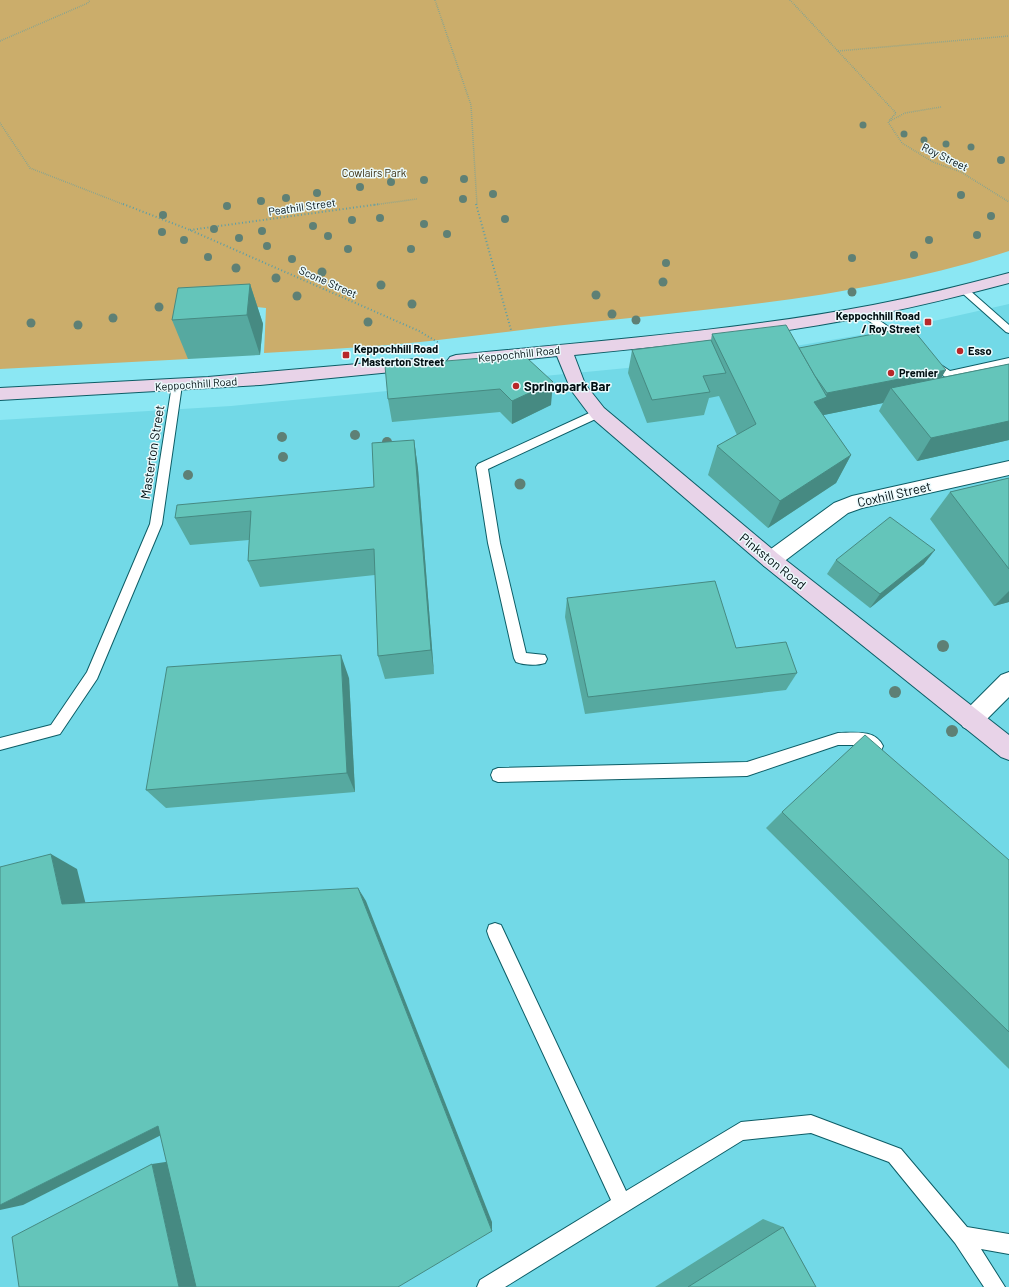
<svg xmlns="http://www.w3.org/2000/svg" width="1009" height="1287" font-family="Barlow,sans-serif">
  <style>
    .built { fill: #72d9e7 }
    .green { fill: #cbad6b }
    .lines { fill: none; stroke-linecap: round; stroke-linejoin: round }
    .lane-casing { stroke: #0c5d66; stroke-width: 2 }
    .street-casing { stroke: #0c5d66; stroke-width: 2 }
    .secondary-casing { stroke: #0c5d66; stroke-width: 2 }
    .path-far1 { stroke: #5c9ea7; stroke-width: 1.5; stroke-dasharray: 0.5 1.5; stroke-linecap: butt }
    .path { stroke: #5c9ea7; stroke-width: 2; stroke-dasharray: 1 2.5; stroke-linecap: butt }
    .lane { fill: #fff; fill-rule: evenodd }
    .street { fill: #fff; fill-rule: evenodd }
    .secondary { fill: #e8d3e8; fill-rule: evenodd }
    .tree { fill: #5e8075 }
    .wall { fill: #56a9a0 }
    .shaded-wall { fill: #468a82 }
    .building { fill: #64c5ba; stroke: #468a82 }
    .poi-dot { fill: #b82829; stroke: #eafafc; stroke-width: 1.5 }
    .labels { text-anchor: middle; stroke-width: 3; stroke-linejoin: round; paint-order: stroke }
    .far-street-label { font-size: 11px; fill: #000e11; stroke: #eafafc }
    .far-park-label { font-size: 11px; fill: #392c0e; stroke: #eafafc }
    .far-poi-label { font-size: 11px; font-weight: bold; fill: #000e11; stroke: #eafafc; text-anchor: start }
    .poi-label { font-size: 13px; font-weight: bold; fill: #000e11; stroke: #eafafc; text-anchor: start }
    .street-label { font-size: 13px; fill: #000e11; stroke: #eafafc }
  </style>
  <rect width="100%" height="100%" fill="#8be7f3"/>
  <path class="built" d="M1009 304V1287H0V420L231 406 627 368 778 349 907 327Z"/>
  <path class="green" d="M0 0H1009V251C880 293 745 306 611 320 540 327 470 337 400 344 355 348 309 350 264 353L266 308 198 301 188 359 0 369Z"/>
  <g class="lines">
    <g class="lane-casing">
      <g id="lane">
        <path d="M964 287 967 288 1009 325V333L1006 332 961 292V288Z"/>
        <path d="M863 309 906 339 907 341 906 343H898L860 314 858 312Z"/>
        <path d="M1009 358V364L948 379 926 363 927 361H935L950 371Z"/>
        <path d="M177 381 182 385 162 524 97 679 60 734 0 750V738L51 725 87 672 150 524 172 385Z"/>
        <path d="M598 409 602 410 603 413 602 416 488 469 500 543 526 653 545 655 547 659 545 663C536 666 524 665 516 662L514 658 488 543 476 467 478 464Z"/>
        <path d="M838 733C854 733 875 729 883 746L881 751 876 752 864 745H838L747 776 498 782 493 780 491 775 493 770 498 768 747 762Z"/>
        <path d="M495 923 501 925 626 1191 741 1122 811 1115 901 1149 967 1227 1009 1234V1254L981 1249 1005 1287H984L955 1243 889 1162 811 1133 743 1140 505 1287H477L480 1280 611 1200 489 937 487 931 489 925Z"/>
      </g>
    </g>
    <g class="street-casing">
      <g id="street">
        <path d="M1009 461V475L862 508 848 513 778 566 771 568 764 566 761 560 764 554 834 503 852 496Z"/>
        <path d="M1009 672V697L979 727 971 731 963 727 959 720 963 713 1001 675Z"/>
      </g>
    </g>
    <g class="secondary-casing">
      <g id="secondary">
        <path d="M1009 273V283C964 295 919 306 874 315 775 335 674 345 574 355L585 384 604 408 778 554 1009 735V760L1001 757 764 566 592 418 571 390 557 356 456 367 450 365 447 361 450 357 456 355C595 341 736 331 873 305 919 296 964 285 1009 273Z"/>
        <path d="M416 359 422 361 425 365 422 369 260 385 0 400V388L208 377Z"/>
      </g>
    </g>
    <g class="path-far1">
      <path d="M435 0 471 105 477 205"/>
      <path d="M790 0 896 113 889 121"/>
      <path d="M0 41 88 3 90 0"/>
      <path d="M838 51 1009 36"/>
      <path d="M941 107 905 113 888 122 902 143 933 162 961 172 1009 202"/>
      <path d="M0 123 30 168 125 205"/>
      <path d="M373 205 417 199"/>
    </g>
    <g class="path">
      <path d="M123 204 190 230 419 331 439 343"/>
      <path d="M476 204 511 330"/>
      <path d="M190 230 380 204"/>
    </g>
    <use href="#lane" class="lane"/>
    <use href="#street" class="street"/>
    <use href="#secondary" class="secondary"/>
  </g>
  <g class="tree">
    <circle cx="863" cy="125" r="3.5"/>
    <circle cx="904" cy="134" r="3.5"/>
    <circle cx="924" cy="140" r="3.5"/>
    <circle cx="946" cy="144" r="3.5"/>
    <circle cx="971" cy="147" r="3.5"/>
    <circle cx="1001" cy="160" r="4"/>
    <circle cx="464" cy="179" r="4"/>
    <circle cx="424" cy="180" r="4"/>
    <circle cx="391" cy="182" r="4"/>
    <circle cx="360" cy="187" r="4"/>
    <circle cx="317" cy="193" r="4"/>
    <circle cx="493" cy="194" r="4"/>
    <circle cx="961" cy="195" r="4"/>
    <circle cx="286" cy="198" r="4"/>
    <circle cx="463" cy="199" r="4"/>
    <circle cx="261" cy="201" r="4"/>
    <circle cx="227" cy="206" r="4"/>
    <circle cx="163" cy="215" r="4"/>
    <circle cx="991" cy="216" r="4"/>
    <circle cx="380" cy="218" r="4"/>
    <circle cx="505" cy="219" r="4"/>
    <circle cx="352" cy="220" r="4"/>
    <circle cx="424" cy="224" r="4"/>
    <circle cx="313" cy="226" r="4"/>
    <circle cx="214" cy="229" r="4"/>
    <circle cx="262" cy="231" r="4"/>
    <circle cx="162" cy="232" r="4"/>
    <circle cx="447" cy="234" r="4"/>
    <circle cx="977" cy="235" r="4"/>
    <circle cx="328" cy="236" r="4"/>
    <circle cx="239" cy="238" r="4"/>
    <circle cx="184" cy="240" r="4"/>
    <circle cx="929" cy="240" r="4"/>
    <circle cx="267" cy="246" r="4"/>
    <circle cx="348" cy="249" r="4"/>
    <circle cx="411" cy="249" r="4"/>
    <circle cx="914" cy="255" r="4"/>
    <circle cx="208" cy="257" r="4"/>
    <circle cx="852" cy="258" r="4"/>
    <circle cx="292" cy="259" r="4"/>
    <circle cx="666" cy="263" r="4"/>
    <circle cx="236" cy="268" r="4.5"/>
    <circle cx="322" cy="272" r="4.5"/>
    <circle cx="276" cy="278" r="4.5"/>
    <circle cx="663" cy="282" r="4.5"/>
    <circle cx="381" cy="285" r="4.5"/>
    <circle cx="852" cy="292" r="4.5"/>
    <circle cx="596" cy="295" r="4.5"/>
    <circle cx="297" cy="296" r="4.5"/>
    <circle cx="412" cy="304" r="4.5"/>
    <circle cx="159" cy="307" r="4.5"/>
    <circle cx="612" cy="314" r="4.5"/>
    <circle cx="113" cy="318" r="4.5"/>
    <circle cx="636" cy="320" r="4.5"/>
    <circle cx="368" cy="322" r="4.5"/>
    <circle cx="31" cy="323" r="4.5"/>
    <circle cx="78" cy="325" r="4.5"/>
    <circle cx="355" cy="435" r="5"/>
    <circle cx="282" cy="437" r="5"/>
    <circle cx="387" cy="442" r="5"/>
    <circle cx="283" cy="457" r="5"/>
    <circle cx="188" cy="475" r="5"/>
    <circle cx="520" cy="484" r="5.5"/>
    <circle cx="943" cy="646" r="6"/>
    <circle cx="895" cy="692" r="6"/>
    <circle cx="952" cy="731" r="6"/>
  </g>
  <g class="wall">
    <path d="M250 284 263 324 260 355 188 359 172 320Z"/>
    <path d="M712 334 799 348 942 377 1009 364V440L917 461 879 411 883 403 823 415 851 455 836 483 768 528 708 475 717 446 737 435 719 396 709 398 704 415 647 423 628 373 632 350 711 340Z"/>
    <path d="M519 355 551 405 512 424 500 412 392 422 388 399Z"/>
    <path d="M414 440 418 469 434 674 385 679 378 656 375 575 260 587 248 561 249 540 190 545 175 518 374 487Z"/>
    <path d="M1009 478V602L994 606 930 519 950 492Z"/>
    <path d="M836 560 924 564 870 608 827 574Z"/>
    <path d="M567 598 736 648 797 673 786 690 585 714 565 617Z"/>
    <path d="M349 678 355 792 166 808 146 790Z"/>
    <path d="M782 812 1009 860V1069L766 828Z"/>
    <path d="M763 1219 783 1227 816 1287H655Z"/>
  </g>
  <g class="shaded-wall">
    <path d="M250 284 263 324 260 355 247 315Z"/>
    <path d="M946 370 932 393 891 388 883 403 819 416 814 402 825 398 827 393Z"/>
    <path d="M553 382 551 405 512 424V401Z"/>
    <path d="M1009 421V440L917 461 931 438Z"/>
    <path d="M414 440 418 469 434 674 431 650Z"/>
    <path d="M851 455 836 483 768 528 780 501Z"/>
    <path d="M935 550 924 564 870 608 880 594Z"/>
    <path d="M1009 591V602L994 606Z"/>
    <path d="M341 655 349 678 355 792 347 773Z"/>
    <path d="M51 854 77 869 89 917 62 904Z"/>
    <path d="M358 888 366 901 492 1222V1231Z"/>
    <path d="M181 1125 23 1205 0 1210V1205L158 1126Z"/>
    <path d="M172 1161 200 1287H179L152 1164Z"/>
  </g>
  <g class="building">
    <path d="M250 284 247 315 172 320 178 288Z"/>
    <path d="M786 325 827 397 814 402 851 455 780 501 717 446 756 424 712 334Z"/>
    <path d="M911 327 946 370 827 393 815 376 799 348Z"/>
    <path d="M711 340 726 373 703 376 710 392 652 400 632 350Z"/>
    <path d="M519 355 527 358 553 382 512 401 500 389 388 399 385 366Z"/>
    <path d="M1009 364V421L931 438 891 388Z"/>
    <path d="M414 440 431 650 378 656 374 549 248 561 251 511 175 518 177 505 374 487 372 443Z"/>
    <path d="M1009 478V569L950 492Z"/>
    <path d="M890 517 935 550 880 594 836 560Z"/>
    <path d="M715 581 736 648 786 642 797 673 588 697 567 598Z"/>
    <path d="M341 655 347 773 146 790 167 667Z"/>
    <path d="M865 735 1009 860V1032L782 812Z"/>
    <path d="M51 854 62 904 358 888 492 1231 398 1287H196L158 1126 0 1205V867Z"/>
    <path d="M152 1164 179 1287H19L12 1237Z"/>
    <path d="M783 1227 816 1287H688Z"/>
  </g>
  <g class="poi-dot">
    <rect x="924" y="318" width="8" height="8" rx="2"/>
    <circle cx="960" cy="351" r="4"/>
    <rect x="342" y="351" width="8" height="8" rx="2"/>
    <circle cx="891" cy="373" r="4"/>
    <circle cx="516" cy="386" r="4"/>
  </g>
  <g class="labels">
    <g class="far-street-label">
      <text transform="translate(945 157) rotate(26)" y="4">Roy Street</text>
      <text transform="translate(302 207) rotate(-8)" y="4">Peathill Street</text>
      <text transform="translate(328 282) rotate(24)" y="4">Scone Street</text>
      <text transform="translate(519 354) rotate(-6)" y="4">Keppochhill Road</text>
      <text transform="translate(196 384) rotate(-4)" y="4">Keppochhill Road</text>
    </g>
    <g class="far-park-label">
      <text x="374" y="177">Cowlairs Park</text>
    </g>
    <g class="far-poi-label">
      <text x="920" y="320" text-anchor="end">Keppochhill Road<tspan x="920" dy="13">/ Roy Street</tspan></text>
      <text x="354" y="353">Keppochhill Road<tspan x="354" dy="13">/ Masterton Street</tspan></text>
      <text x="968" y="355">Esso</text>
      <text x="899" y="377">Premier</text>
    </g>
    <g class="poi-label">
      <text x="524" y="391">Springpark Bar</text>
    </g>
    <g class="street-label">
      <text transform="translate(152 452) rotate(-81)" y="5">Masterton Street</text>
      <text transform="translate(894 494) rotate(-13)" y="5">Coxhill Street</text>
      <text transform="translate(773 561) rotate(39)" y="5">Pinkston Road</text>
    </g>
  </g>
</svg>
